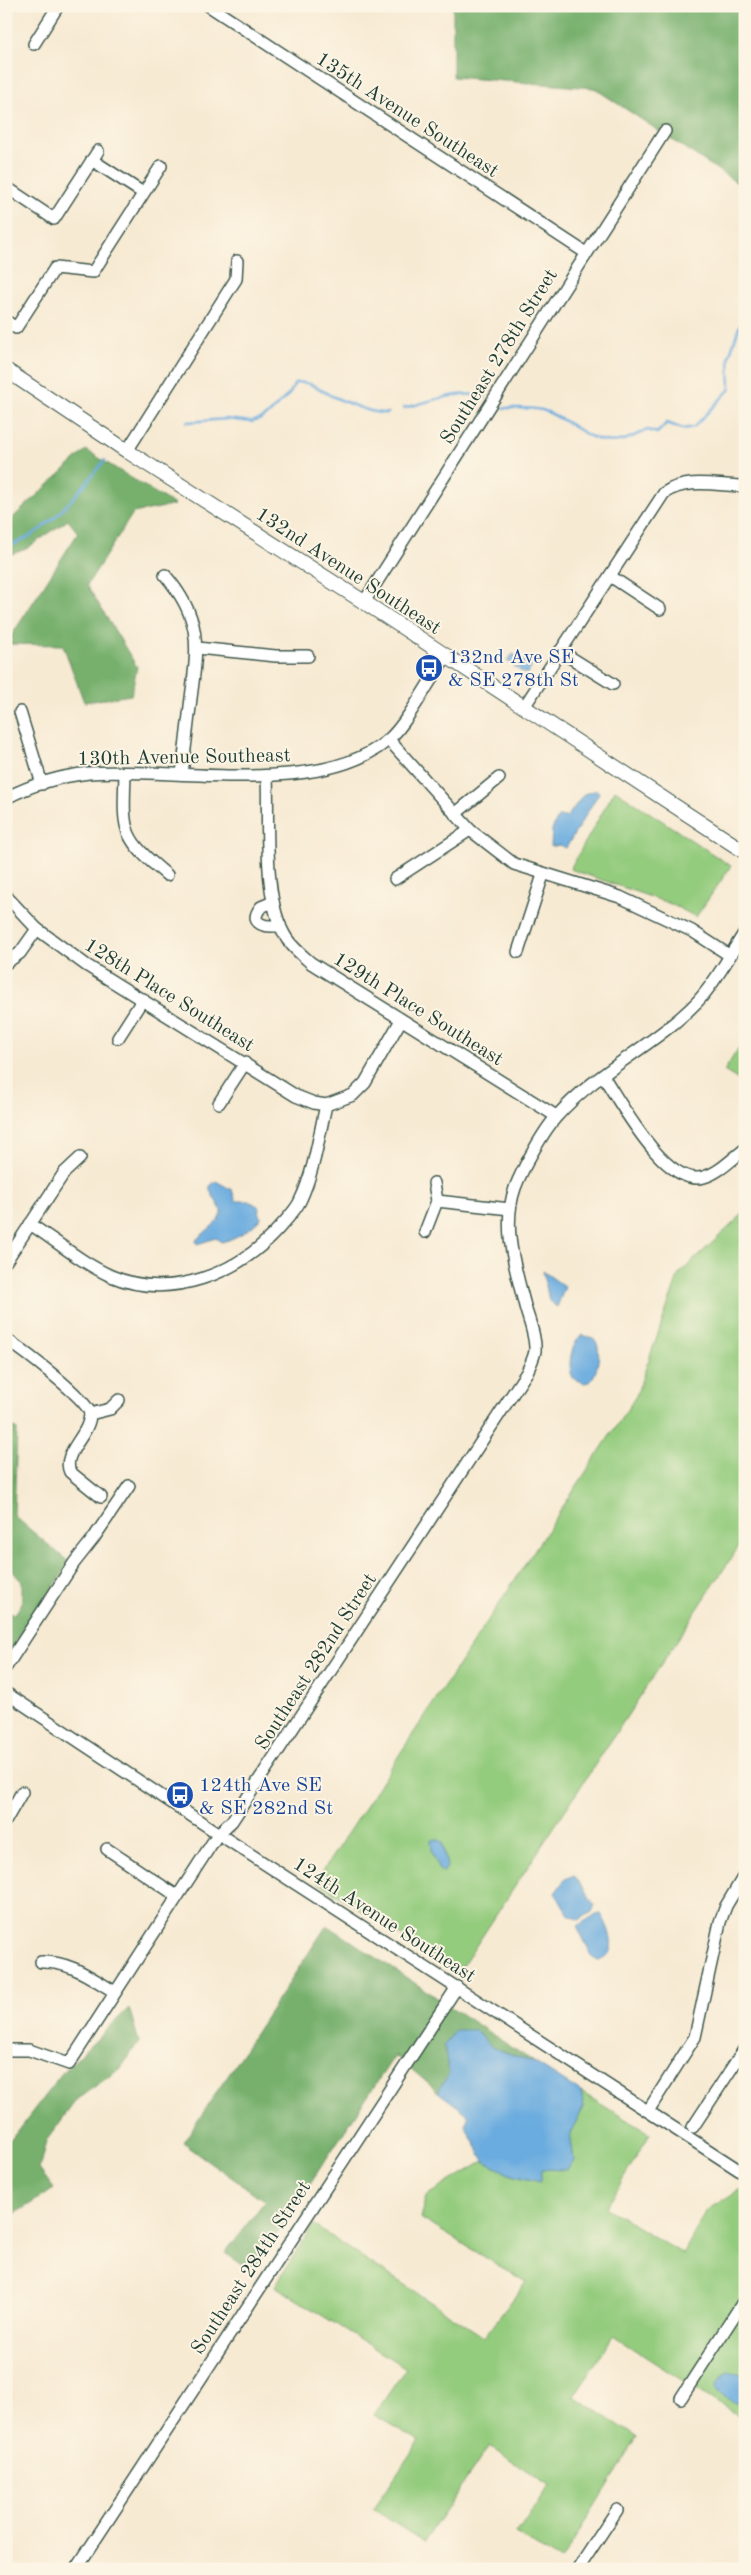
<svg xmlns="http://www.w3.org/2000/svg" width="751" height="2575" font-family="'Old Standard TT',serif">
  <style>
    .green { fill: #94cc7e; stroke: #5a8459 }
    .forest { fill: #77b06d; stroke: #4b7650 }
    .water { fill: #6bacdf; stroke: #45748a }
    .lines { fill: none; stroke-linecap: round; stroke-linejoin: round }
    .stream { stroke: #6bacdf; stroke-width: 2.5 }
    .minor-casing { stroke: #3f574c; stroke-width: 14 }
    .major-casing { stroke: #3f574c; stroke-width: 16 }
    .minor { stroke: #fff; stroke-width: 11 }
    .major { stroke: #fff; stroke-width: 14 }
    .labels { text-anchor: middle; stroke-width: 4; stroke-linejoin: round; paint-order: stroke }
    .street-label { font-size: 20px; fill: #1f3d34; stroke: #fcf5e5 }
    .transit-label { font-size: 20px; fill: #164399; stroke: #fcf5e5; text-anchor: start }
  </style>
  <rect width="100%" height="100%" fill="#fcf5e5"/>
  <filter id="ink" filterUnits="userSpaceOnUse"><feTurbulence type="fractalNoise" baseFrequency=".02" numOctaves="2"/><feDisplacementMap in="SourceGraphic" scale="10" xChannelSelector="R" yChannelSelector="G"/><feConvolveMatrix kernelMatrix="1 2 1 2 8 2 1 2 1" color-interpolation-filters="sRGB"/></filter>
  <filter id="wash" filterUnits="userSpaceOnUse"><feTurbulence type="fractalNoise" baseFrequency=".0096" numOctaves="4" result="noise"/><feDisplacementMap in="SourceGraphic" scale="20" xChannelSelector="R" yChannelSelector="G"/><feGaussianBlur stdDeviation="1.12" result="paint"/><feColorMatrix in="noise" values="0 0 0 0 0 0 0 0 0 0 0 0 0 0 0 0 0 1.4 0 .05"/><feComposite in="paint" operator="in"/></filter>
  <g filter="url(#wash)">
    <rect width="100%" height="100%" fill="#f7ead3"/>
    <g class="green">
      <path d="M615 790 731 866 696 917 671 904 570 869Z"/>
      <path d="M745 1038V1084L724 1071Z"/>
      <path d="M745 1212V1537L458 1973 316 1881 636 1396 679 1274Z"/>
      <path d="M581 2092 650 2134 606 2208 683 2254 707 2210 742 2188 745 2190V2412L738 2416 613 2336 574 2396 637 2437 561 2561 516 2534 549 2485 489 2446 424 2542 373 2509 419 2441 374 2415 406 2368 275 2286 313 2225 484 2337 526 2282 420 2218 426 2196 484 2161 511 2175 540 2182V2169L574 2160 570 2133 584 2107Z"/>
    </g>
    <g class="forest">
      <path d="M453 6H734L745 12V188L594 88 453 77Z"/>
      <path d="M86 450 175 505 133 513 87 585 137 667 131 695 84 702 63 645 6 644 78 533 68 520 26 549 6 556V524Z"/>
      <path d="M6 1422 17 1430 14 1516 70 1563 6 1656V1612L15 1614 22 1603V1582L6 1564Z"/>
      <path d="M327 1925 537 2064 492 2047 474 2030 444 2046 449 2073 438 2092 395 2055 252 2271 225 2253 265 2201 183 2143Z"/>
      <path d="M129 2008 139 2042 120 2069 77 2099 46 2141 39 2169 54 2189 6 2219V2146L62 2073Z"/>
    </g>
    <g class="water">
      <path d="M513 654 532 666 528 673H523L507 661Z"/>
      <path d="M597 790 599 793 566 848 559 845 551 847 552 830 558 817H567L584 794Z"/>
      <path d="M216 1181 232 1190 236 1201H249L258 1206 261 1218C253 1228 234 1240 221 1242L216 1238 197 1244 196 1240 218 1221 222 1211 210 1191V1186Z"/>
      <path d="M543 1271 565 1287 557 1307 549 1301Z"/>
      <path d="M582 1335 593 1338C603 1345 598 1374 590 1382L584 1383 574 1379C566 1369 571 1343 582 1335Z"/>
      <path d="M436 1839 442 1842 447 1866 444 1872 439 1870 432 1851 431 1840Z"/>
      <path d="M574 1875 595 1905 592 1912 579 1920 570 1916 555 1893 565 1879Z"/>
      <path d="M601 1914C610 1929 620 1955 598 1961L593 1958 577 1926 595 1915Z"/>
      <path d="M455 2030H474L492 2047 537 2064 581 2092 584 2107 570 2133 574 2160 567 2170 541 2169V2182L511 2175 484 2161 465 2125 469 2115 438 2092 449 2073 444 2046Z"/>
      <path d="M727 2372 745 2375V2404C736 2405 726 2397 717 2393L715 2387Z"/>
    </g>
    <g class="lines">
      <g class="stream">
        <path d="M404 408C428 402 460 389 485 397"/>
        <path d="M504 408C517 408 529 407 542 410 569 418 589 446 619 441 629 440 638 433 648 430L657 433 667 423 683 429 694 427 730 389 729 357 739 327 745 316"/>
        <path d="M187 422 227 419 251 422 261 419 270 413 290 393 295 383C311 380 319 390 332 396 345 402 374 415 388 413"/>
        <path d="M6 547C49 534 77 493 105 460"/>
      </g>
    </g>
  </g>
  <g filter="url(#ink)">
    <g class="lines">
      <g class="minor-casing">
        <g id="minor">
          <path d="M209 6 586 253"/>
          <path d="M34 44 58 6"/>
          <path d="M92 160 143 193"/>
          <path d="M6 187 54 219 98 151"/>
          <path d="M6 321 16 328 55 268 93 272 161 166"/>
          <path d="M127 451 236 279 237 261"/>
          <path d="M165 575C202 618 198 645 191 698 188 723 185 749 182 774"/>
          <path d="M610 576 660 609"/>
          <path d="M364 602 665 131"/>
          <path d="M197 648 276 656H308"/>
          <path d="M560 651 613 684"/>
          <path d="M524 707 664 493C688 477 718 486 745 486"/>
          <path d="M20 712 42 784"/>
          <path d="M389 740 470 830 514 864 620 897 692 931 729 955"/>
          <path d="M125 774C123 832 121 837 167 875"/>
          <path d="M267 776C269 821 262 902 287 939 293 948 303 956 311 963L556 1116"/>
          <path d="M6 798C31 785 62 776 89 773 173 767 321 798 388 740 406 725 431 678 446 656"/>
          <path d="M455 814 499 778"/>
          <path d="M395 879 470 830"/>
          <path d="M6 896 37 929 86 965 296 1096 314 1103 326 1105"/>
          <path d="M273 902 261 907C247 924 266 928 280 925"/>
          <path d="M518 952 543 875"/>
          <path d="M6 963 20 953 37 929"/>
          <path d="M118 1038 143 999"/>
          <path d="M603 1076C621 1103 666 1188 704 1177 719 1173 732 1159 745 1149"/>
          <path d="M219 1103 245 1063"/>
          <path d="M437 1201 510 1209"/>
          <path d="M30 1224C56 1241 82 1263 111 1276 170 1301 238 1274 279 1228 286 1220 296 1210 300 1201 314 1172 319 1136 326 1105L353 1095 365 1083 401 1020"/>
          <path d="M425 1232 437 1201 434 1183"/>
          <path d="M6 1261 64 1173 80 1158"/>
          <path d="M6 1339C22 1350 88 1399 90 1414"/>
          <path d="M101 1497 70 1472C61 1453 90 1435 90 1414L110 1409 119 1400"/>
          <path d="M6 1667 74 1563 93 1539 129 1486"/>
          <path d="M6 1693 225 1838 745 2174"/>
          <path d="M6 1820 22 1792"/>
          <path d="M107 1849 177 1896"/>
          <path d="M41 1962C70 1961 91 1978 115 1992"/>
          <path d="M6 2050H29L69 2064 218 1834 232 1821 527 1372C530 1365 534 1358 535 1351 536 1338 530 1323 526 1310 516 1270 501 1228 515 1188 522 1169 544 1130 557 1116 598 1070 656 1045 698 1001 717 981 730 954 745 932"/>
          <path d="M648 2111 695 2037 720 1922 726 1906 745 1874"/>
          <path d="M693 2127 745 2048"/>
          <path d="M681 2398 745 2299"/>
          <path d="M76 2569 457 1987"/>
          <path d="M578 2569 617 2510"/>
        </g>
      </g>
      <g class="major-casing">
        <path id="major" d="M6 370 127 451 364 602 745 852"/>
      </g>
      <use href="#minor" class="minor"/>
      <use href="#major" class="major"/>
    </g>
  </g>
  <defs>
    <g id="bus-disc" transform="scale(1.4375)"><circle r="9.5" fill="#1a4fb4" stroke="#fcf5e5"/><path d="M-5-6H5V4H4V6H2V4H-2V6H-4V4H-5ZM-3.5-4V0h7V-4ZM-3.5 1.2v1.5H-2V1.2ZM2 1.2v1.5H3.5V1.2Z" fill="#fff"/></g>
  </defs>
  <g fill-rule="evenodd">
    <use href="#bus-disc" x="429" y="668"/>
    <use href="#bus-disc" x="180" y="1795"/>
  </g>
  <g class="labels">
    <g class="street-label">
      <text transform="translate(408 114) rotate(33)" y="7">135th Avenue Southeast</text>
      <text transform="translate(498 356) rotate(-58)" y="7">Southeast 278th Street</text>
      <text transform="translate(349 570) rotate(33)" y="7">132nd Avenue Southeast</text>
      <text transform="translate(184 756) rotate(-1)" y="7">130th Avenue Southeast</text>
      <text transform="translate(170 994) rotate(32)" y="7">128th Place Southeast</text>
      <text transform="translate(419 1008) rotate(32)" y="7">129th Place Southeast</text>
      <text transform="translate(315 1661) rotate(-57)" y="7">Southeast 282nd Street</text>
      <text transform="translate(385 1919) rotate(33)" y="7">124th Avenue Southeast</text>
      <text transform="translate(250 2267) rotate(-57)" y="7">Southeast 284th Street</text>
    </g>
    <g class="transit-label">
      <text x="448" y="663">132nd Ave SE<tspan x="448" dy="23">&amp; SE 278th St</tspan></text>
      <text x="199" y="1791">124th Ave SE<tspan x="199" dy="23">&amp; SE 282nd St</tspan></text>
    </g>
  </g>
  <rect width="751" height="2575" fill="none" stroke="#fcf5e5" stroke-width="25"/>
</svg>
